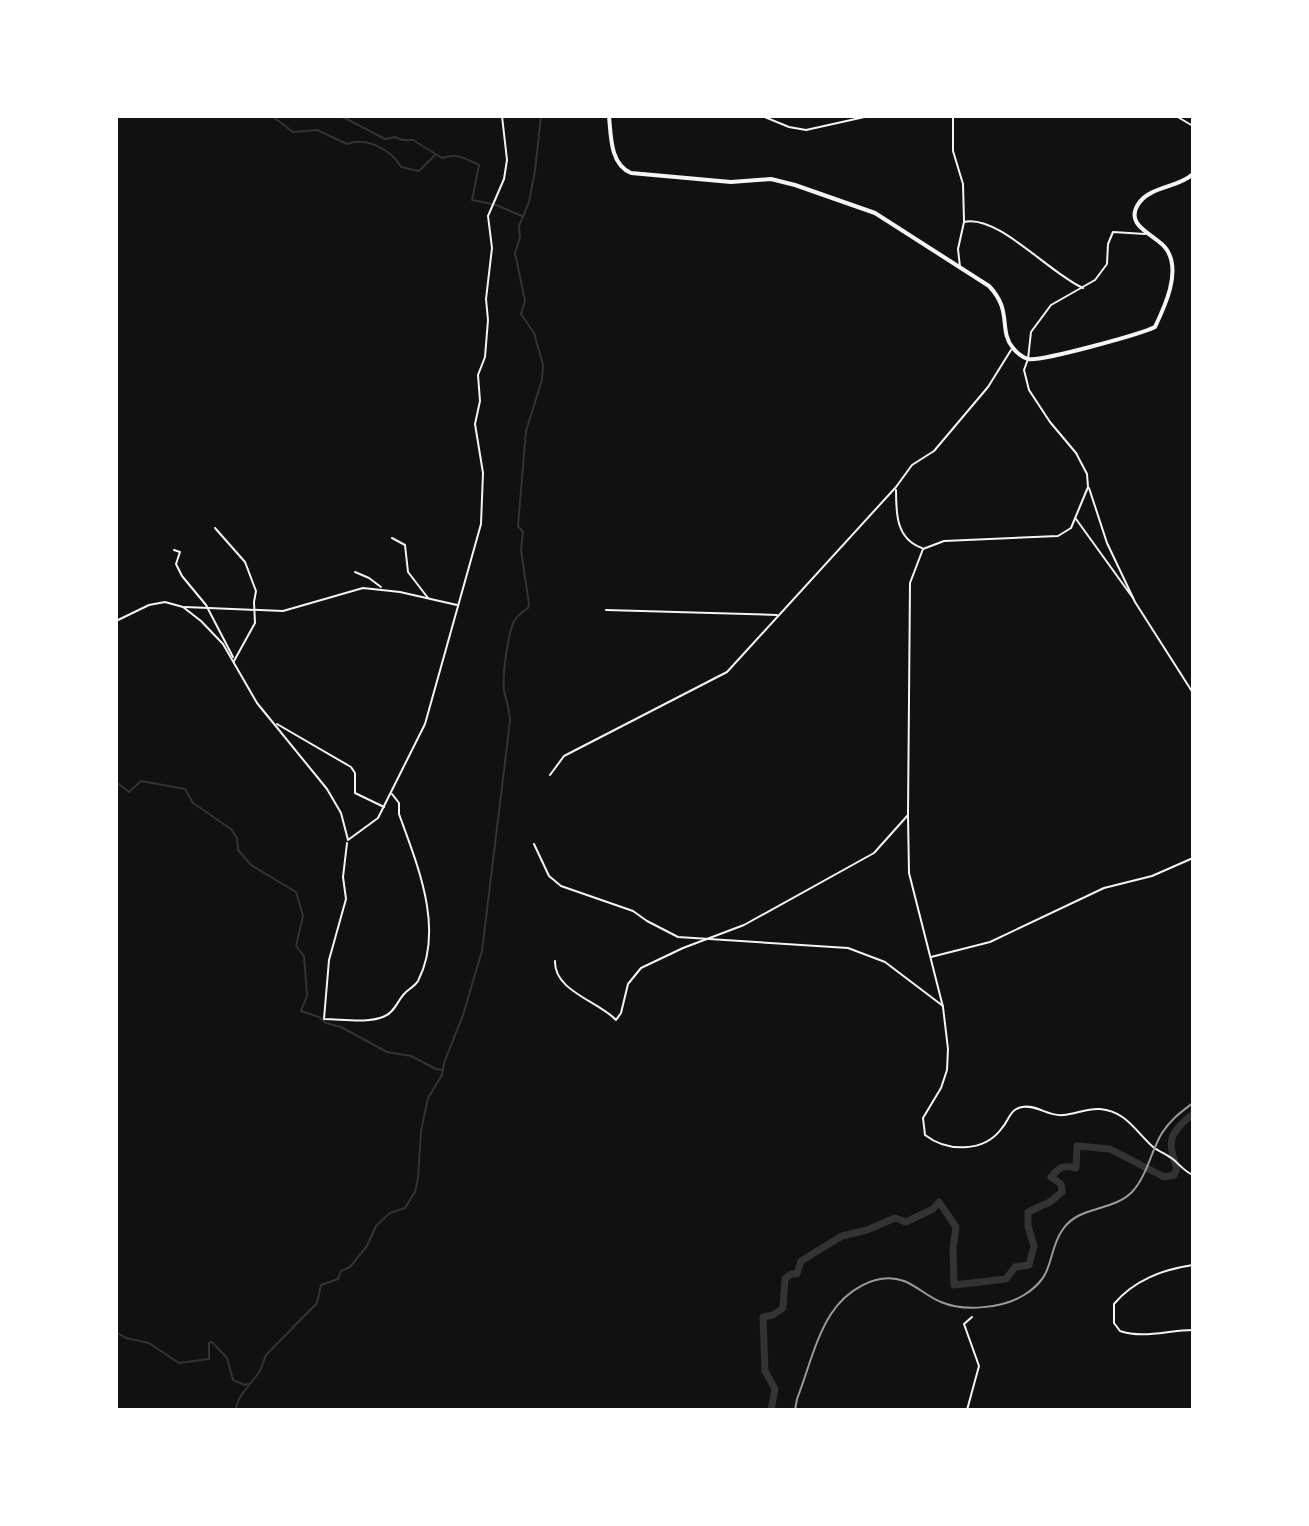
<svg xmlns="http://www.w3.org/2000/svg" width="1309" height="1526" font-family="Mulish,sans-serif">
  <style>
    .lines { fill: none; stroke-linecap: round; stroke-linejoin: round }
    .stream { stroke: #333; stroke-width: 2 }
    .river { stroke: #333; stroke-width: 7 }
    .minor { stroke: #f5f5f5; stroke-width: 2 }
    .primary { stroke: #f5f5f5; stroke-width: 4 }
    .rail { stroke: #9a9a9a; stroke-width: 2 }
  </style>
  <rect width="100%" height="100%" fill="#111"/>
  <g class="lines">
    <g class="stream">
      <path d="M272 116 293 132 317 130 347 144C366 137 391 149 401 167L419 171 435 155"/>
      <path d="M341 116 385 139 395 137 402 140H413L442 158C458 153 464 158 479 165L472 200 496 205 522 216"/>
      <path d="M116 782 129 792 141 781 185 789 193 803 231 829 237 838 238 850 251 865 296 892 303 916 296 946 304 956 307 996 301 1011 319 1017 326 1023 341 1027 387 1052 411 1056 436 1069 443 1070"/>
      <path d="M116 1332 126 1338 149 1343 179 1363 209 1359V1343L212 1342 227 1358 233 1380 245 1385 248 1384"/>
      <path d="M235 1410 240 1397 260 1371 266 1355 317 1303 321 1285 338 1279 341 1271 350 1267 367 1246 376 1226 390 1213 405 1208 415 1192 418 1178 421 1131 428 1098 442 1075 444 1063 463 1015 482 951 510 721C510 709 506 702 504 690 502 676 508 634 514 621 518 615 522 612 528 608L529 604 521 550 523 532 518 526 519 514 526 431 542 380 543 365 534 333 521 314 525 301 515 253 520 237 519 226 529 202 535 171 541 116"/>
    </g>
    <path class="river" d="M771 1410 775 1389 765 1371 763 1317 773 1315 783 1308 785 1279 791 1274H797L801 1261 842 1236 867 1230 895 1218 906 1222 933 1209 939 1202 956 1227 953 1248 954 1285 1006 1279 1015 1267 1029 1265 1034 1246 1028 1226V1212L1050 1202 1062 1192 1061 1184 1051 1177C1059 1167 1064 1165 1076 1168L1077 1146 1110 1149 1164 1177 1174 1175 1177 1168C1166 1141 1170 1132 1193 1114"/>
    <g class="minor">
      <path d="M762 116 789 127 806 130 869 116"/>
      <path d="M953 116V151L963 184 964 221"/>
      <path d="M1176 116 1193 126"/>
      <path d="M960 267 958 249 964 222C998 214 1050 274 1083 288"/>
      <path d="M1089 488 1107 543 1135 602 1193 693"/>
      <path d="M896 490C896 513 896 539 922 548"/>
      <path d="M1076 519 1133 598"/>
      <path d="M215 528 245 562 256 591 254 602 255 623 234 661"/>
      <path d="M392 538 405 545 408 572 428 598"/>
      <path d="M174 550 180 552 176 564 182 576 206 605 233 657"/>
      <path d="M355 572 369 578 381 587"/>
      <path d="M185 607 283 611 363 588 400 592 457 605"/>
      <path d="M606 610 777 615"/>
      <path d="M116 621 149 605 165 602 183 607 201 621 223 644 257 703 327 789 341 813 348 840 378 818 425 724 481 524 483 473 475 424 480 401 478 375 485 357 488 320 486 299 492 248 488 216 504 179 507 160 502 116"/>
      <path d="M277 724 351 767 355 773V793L384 807"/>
      <path d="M550 775 564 756 727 672 896 487 912 465 934 451 988 387 1011 350"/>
      <path d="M908 816 909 873 943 1007 948 1049 947 1070 941 1088 923 1118 925 1135C947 1152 984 1153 1002 1128 1009 1120 1010 1109 1022 1107 1036 1104 1049 1117 1063 1115 1076 1114 1087 1108 1100 1109 1126 1111 1136 1132 1153 1147 1160 1152 1168 1155 1174 1160 1181 1166 1184 1171 1193 1175"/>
      <path d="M347 843 343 877 346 899 329 960 324 1019C342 1019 368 1024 385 1016 395 1012 397 1001 405 993 409 989 415 986 418 981 445 929 417 864 399 814V803L392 794"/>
      <path d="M534 844 549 876 561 886 633 911 647 921 678 937 848 948 885 962 943 1006"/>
      <path d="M931 957 990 942 1104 888 1152 876 1193 858"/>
      <path d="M555 961C554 991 598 1001 616 1020L621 1013 628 984 641 968 683 948 744 925 874 853 908 815 910 583 923 549 944 541 1058 536 1071 528 1088 487 1087 474 1076 453 1050 422 1029 390 1024 370 1028 359 1031 332 1051 305 1095 280 1107 264 1108 244 1113 232 1145 234"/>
      <path d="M1193 1265C1163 1269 1133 1281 1114 1304V1323L1120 1331C1144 1339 1168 1330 1193 1330"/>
      <path d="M967 1410 979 1366 964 1324 972 1317"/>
    </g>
    <path class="primary" d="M609 116C611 136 610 164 631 173L731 182 771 179 795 185 875 213 989 286C1013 311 998 330 1013 348 1016 352 1023 358 1028 359 1040 362 1141 334 1155 327 1165 306 1181 272 1167 250 1158 235 1122 227 1139 203 1151 186 1178 188 1193 174"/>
    <path class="rail" d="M795 1410 797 1399C808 1371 815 1339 831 1314 846 1291 876 1271 904 1281 917 1286 928 1297 941 1302 964 1312 1003 1308 1024 1295 1057 1275 1046 1253 1063 1229 1080 1205 1112 1212 1132 1192 1147 1176 1151 1151 1162 1133 1170 1120 1181 1112 1193 1103"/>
  </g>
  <rect width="1309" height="1526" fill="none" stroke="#ffffff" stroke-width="236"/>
</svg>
